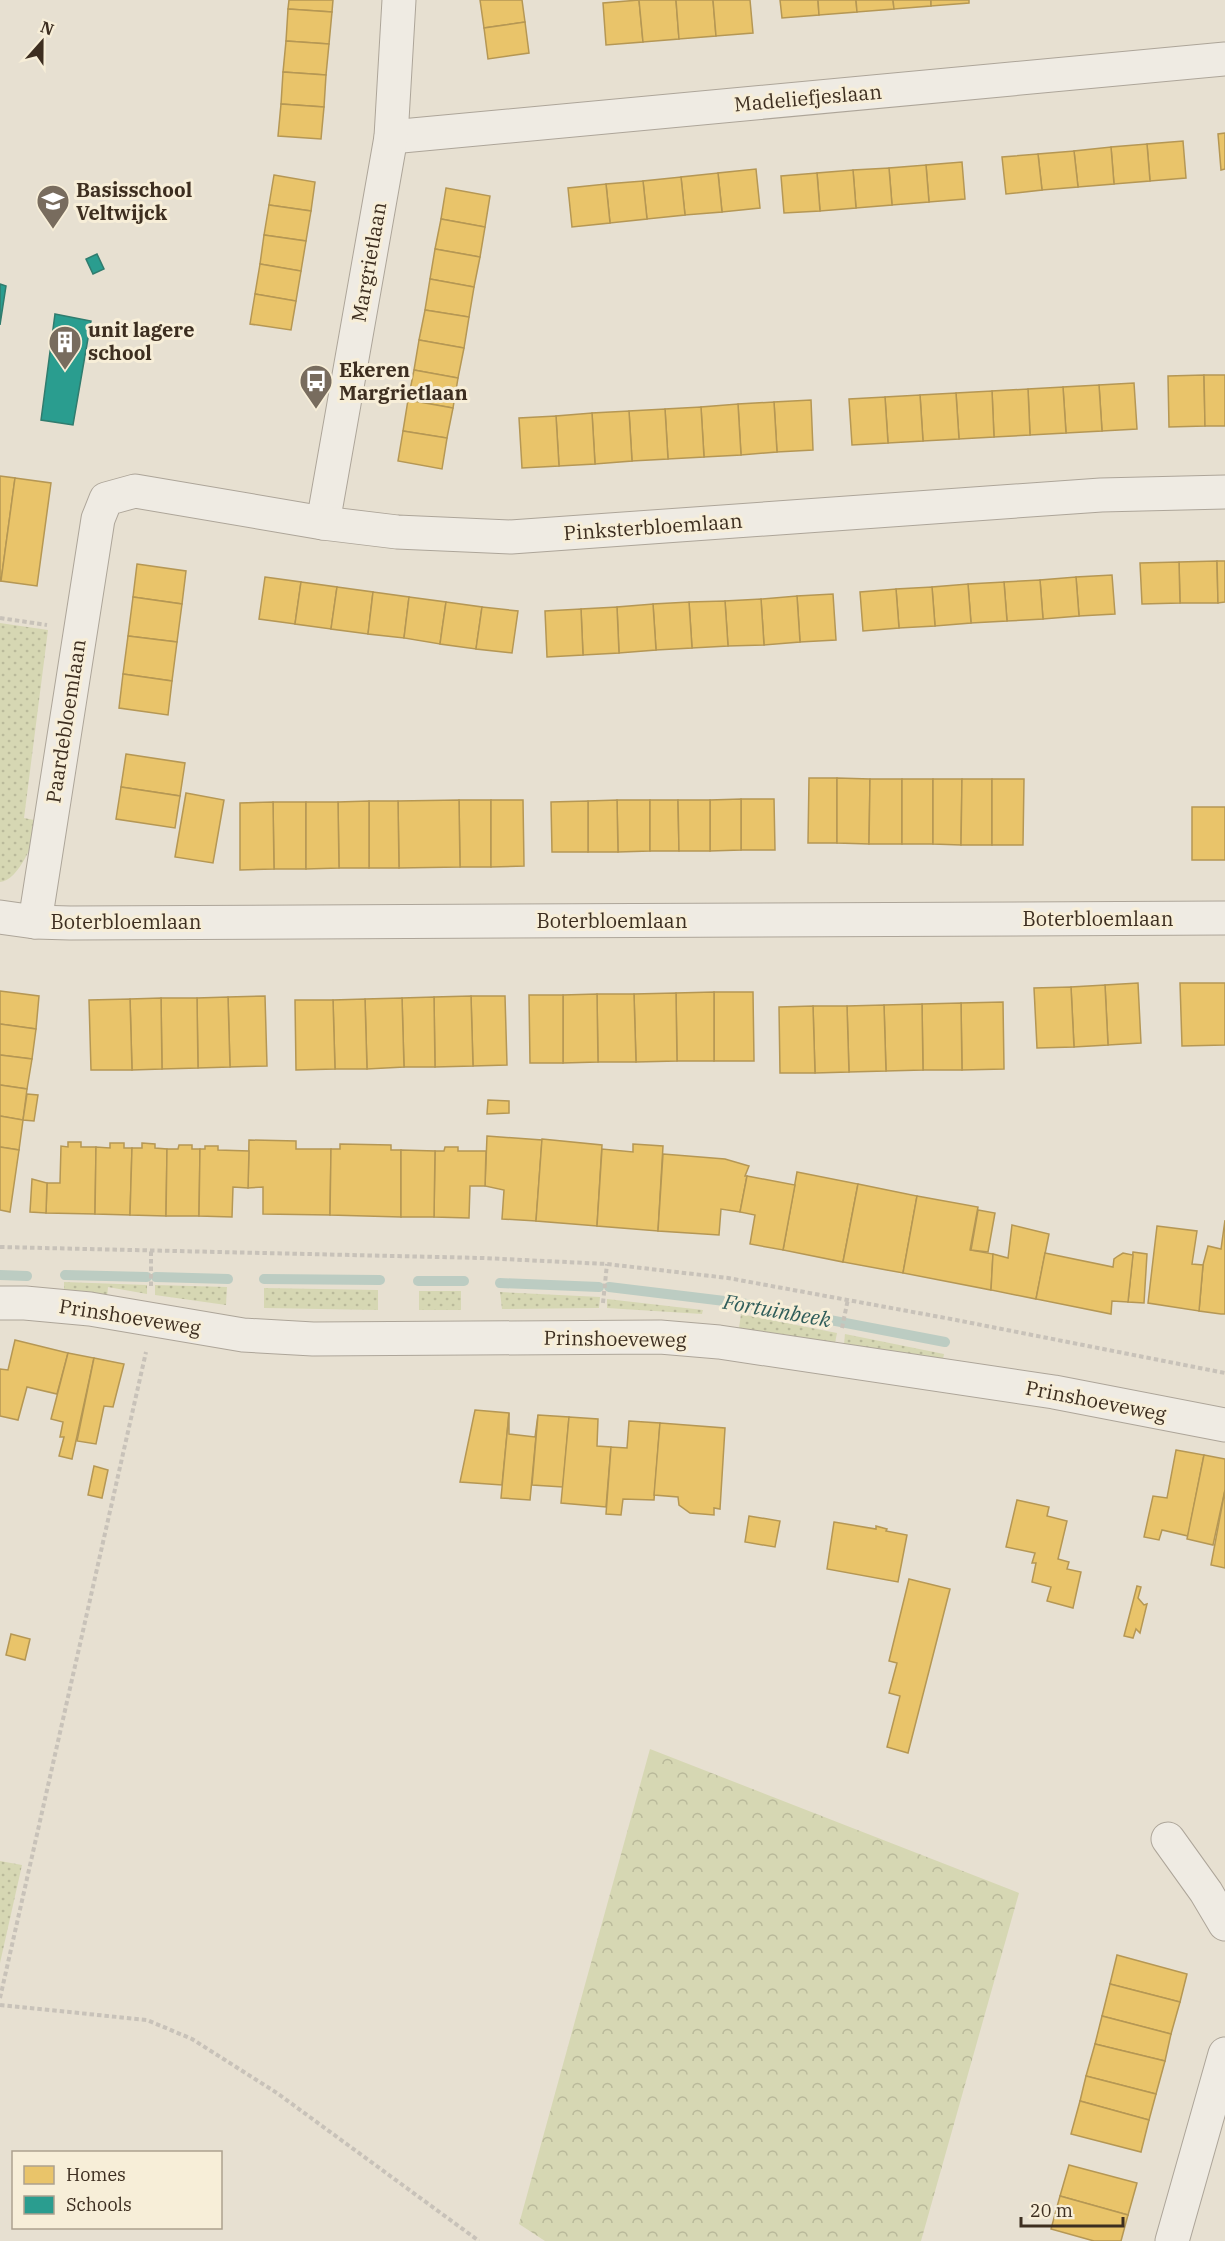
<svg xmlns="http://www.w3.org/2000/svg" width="1225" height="2241" font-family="'IBM Plex Serif',serif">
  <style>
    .grass { fill: url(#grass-dots) }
    .forest { fill: url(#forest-crowns) }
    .homes { fill: #e9c46a; stroke: #b59754; stroke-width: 1.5 }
    .schools { fill: #2a9d8f; stroke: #307c6e; stroke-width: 1.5 }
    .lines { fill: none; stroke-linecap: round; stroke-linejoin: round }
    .stream { stroke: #bcccc2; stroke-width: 10 }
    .minor-casing { stroke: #ada599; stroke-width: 35 }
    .path { stroke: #c8c2b9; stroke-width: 4; stroke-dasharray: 4.5 3; stroke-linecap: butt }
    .minor { stroke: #efebe3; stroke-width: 33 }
    .labels { text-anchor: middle; stroke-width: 6; stroke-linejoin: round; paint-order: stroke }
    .street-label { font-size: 20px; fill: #3d2e20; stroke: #f7eed8 }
    .poi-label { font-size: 20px; font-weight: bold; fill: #3d2e20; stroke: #f7eed8; text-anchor: start }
    .water-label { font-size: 21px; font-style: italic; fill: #2f5d5a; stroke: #f7eed8 }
  </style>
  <defs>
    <pattern id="grass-dots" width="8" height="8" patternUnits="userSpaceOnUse" patternTransform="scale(1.5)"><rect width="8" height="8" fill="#d6d7b3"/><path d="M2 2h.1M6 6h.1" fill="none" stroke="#b9b99a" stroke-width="1.8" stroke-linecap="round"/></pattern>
    <pattern id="forest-crowns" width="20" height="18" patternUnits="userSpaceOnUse" patternTransform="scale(1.5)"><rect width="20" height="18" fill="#d6d7b3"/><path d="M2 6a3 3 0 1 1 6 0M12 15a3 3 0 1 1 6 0" fill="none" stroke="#b9b99a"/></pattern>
  </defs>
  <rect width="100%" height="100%" fill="#e7e0d1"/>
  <g class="grass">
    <path d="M0 623 48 630 24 818 39 821C36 838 19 881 0 882Z"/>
    <path d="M64 1282 147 1285V1294L108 1287 107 1297 64 1291Z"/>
    <path d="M155 1285 227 1287 226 1305 155 1295Z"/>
    <path d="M264 1288 378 1290V1310L264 1308Z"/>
    <rect x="419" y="1291" width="42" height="19"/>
    <path d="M500 1292 600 1297 599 1308 502 1309Z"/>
    <path d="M607 1299 703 1310 702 1314 607 1308Z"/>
    <path d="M741 1314 837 1333 835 1343 739 1328Z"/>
    <path d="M845 1334 944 1354 943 1359 844 1344Z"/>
    <path d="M0 1861 22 1865 0 1963Z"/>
  </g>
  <path class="forest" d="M650 1749 1019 1893 921 2241H545L519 2224Z"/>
  <g class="homes">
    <path d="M289 0H333L332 12 288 9Z"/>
    <path d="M480 0H522L525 22 484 28Z"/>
    <path d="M639 0 643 42 606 45 603 3Z"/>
    <path d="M639 0H676L679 39 643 42Z"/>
    <path d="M676 0H713L716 36 679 39Z"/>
    <path d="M713 0H750L753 33 716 36Z"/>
    <path d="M780 0H818L819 15 782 18Z"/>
    <path d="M818 0H856L857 12 819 15Z"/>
    <path d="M856 0H893L894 9 857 12Z"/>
    <path d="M893 0H931V6L894 9Z"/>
    <path d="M931 0H969V3L931 6Z"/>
    <path d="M288 9 332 12 329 44 286 41Z"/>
    <path d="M525 22 529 53 488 59 484 28Z"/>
    <path d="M286 41 329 44 326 75 283 72Z"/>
    <path d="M283 72 326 75 324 107 281 104Z"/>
    <path d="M281 104 324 107 321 139 278 136Z"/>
    <path d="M1225 133V169L1221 170 1218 134Z"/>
    <path d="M1183 141 1186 178 1150 181 1147 144Z"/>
    <path d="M1147 144 1150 181 1114 184 1111 147Z"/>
    <path d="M1111 147 1114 184 1078 187 1074 151Z"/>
    <path d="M1074 151 1078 187 1042 190 1038 154Z"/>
    <path d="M1038 154 1042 190 1006 194 1002 157Z"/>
    <path d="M962 162 965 199 929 202 926 165Z"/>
    <path d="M926 165 929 202 892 205 889 168Z"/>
    <path d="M889 168 892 205 856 208 853 170Z"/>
    <path d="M756 169 760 208 722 212 718 173Z"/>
    <path d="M853 170 856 208 820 211 817 173Z"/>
    <path d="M718 173 722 212 685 215 681 177Z"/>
    <path d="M817 173 820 211 784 213 781 176Z"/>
    <path d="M274 175 315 182 311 211 269 205Z"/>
    <path d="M681 177 685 215 647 219 643 181Z"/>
    <path d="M643 181 647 219 610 223 606 184Z"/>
    <path d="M606 184 610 223 572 227 568 188Z"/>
    <path d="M446 188 490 196 485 227 441 219Z"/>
    <path d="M269 205 311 211 306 241 264 235Z"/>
    <path d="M441 219 485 227 480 257 435 249Z"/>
    <path d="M264 235 306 241 301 271 260 264Z"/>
    <path d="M435 249 480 257 474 287 430 279Z"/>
    <path d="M260 264 301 271 296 301 255 294Z"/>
    <path d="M430 279 474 287 469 317 425 310Z"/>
    <path d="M255 294 296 301 291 330 250 324Z"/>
    <path d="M425 310 469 317 464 348 419 340Z"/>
    <path d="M419 340 464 348 458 378 414 370Z"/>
    <path d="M414 370 458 378 453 408 408 400Z"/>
    <path d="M1204 375 1205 426 1169 427 1168 376Z"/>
    <path d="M1204 375H1225V426H1205Z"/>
    <path d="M1134 383 1137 429 1102 431 1099 385Z"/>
    <path d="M1099 385 1102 431 1066 433 1063 387Z"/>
    <path d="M1063 387 1066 433 1030 435 1028 389Z"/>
    <path d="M1028 389 1030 435 994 437 992 391Z"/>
    <path d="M992 391 994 437 959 439 956 393Z"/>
    <path d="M956 393 959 439 923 441 920 395Z"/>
    <path d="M920 395 923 441 888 443 885 397Z"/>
    <path d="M885 397 888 443 852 445 849 399Z"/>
    <path d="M408 400 453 408 447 438 403 431Z"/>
    <path d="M811 400 813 450 777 452 774 402Z"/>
    <path d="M774 402 777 452 741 455 738 404Z"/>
    <path d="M738 404 741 455 704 457 701 407Z"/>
    <path d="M701 407 704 457 668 459 665 409Z"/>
    <path d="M665 409 668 459 632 461 629 411Z"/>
    <path d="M629 411 632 461 595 464 592 413Z"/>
    <path d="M592 413 595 464 559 466 556 416Z"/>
    <path d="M556 416 559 466 522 468 519 418Z"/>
    <path d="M403 431 447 438 442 469 398 461Z"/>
    <path d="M0 476 15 478 1 581H0Z"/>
    <path d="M15 478 51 483 37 586 1 581Z"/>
    <path d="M1217 561 1218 603H1180L1179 562Z"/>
    <path d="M1217 561H1225V602L1218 603Z"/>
    <path d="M1179 562 1180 603 1142 604 1140 563Z"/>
    <path d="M137 564 186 571 182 604 133 597Z"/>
    <path d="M1112 575 1115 614 1079 616 1076 577Z"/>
    <path d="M265 577 301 582 295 624 259 619Z"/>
    <path d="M1076 577 1079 616 1043 619 1040 580Z"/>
    <path d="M1040 580 1043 619 1007 621 1004 582Z"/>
    <path d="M301 582 337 587 331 629 295 624Z"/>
    <path d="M1004 582 1007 621 971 623 968 584Z"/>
    <path d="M968 584 971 623 935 626 932 587Z"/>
    <path d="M337 587 373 592 368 634 331 629Z"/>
    <path d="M932 587 935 626 899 628 896 589Z"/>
    <path d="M896 589 899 628 863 631 860 592Z"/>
    <path d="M373 592 409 597 404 638 368 634Z"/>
    <path d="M833 594 836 640 800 642 797 596Z"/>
    <path d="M797 596 800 642 764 645 761 599Z"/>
    <path d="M133 597 182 604 177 642 128 636Z"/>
    <path d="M409 597 446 602 440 644 404 638Z"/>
    <path d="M761 599 764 645 728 646 725 601Z"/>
    <path d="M725 601 728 646 692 648 689 602Z"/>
    <path d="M446 602 482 607 476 649 440 644Z"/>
    <path d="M689 602 692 648 656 650 653 604Z"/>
    <path d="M653 604 656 650 619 653 617 607Z"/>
    <path d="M482 607 518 611 512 653 476 649Z"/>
    <path d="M617 607 619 653 583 655 581 609Z"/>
    <path d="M581 609 583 655 547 657 545 611Z"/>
    <path d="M128 636 177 642 172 681 123 674Z"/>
    <path d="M123 674 172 681 168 715 119 708Z"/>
    <path d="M126 754 185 763 180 796 121 787Z"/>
    <path d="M809 778H837V843H808Z"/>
    <path d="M837 778 870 779 869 844 837 843Z"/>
    <path d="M870 779H902V844H869Z"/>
    <rect x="902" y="779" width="31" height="65"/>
    <path d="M933 779H962L961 845 933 844Z"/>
    <path d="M962 779H992V845H961Z"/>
    <path d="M992 779H1024L1023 845H992Z"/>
    <path d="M121 787 180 796 175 828 116 819Z"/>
    <path d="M186 793 224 800 213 863 175 857Z"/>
    <path d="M741 799H774L775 850H741Z"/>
    <path d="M741 799V850L710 851V800Z"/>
    <path d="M459 800H491V867H460Z"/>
    <path d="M459 800 460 867 399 868 398 801Z"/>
    <path d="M491 800H523L524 866 491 867Z"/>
    <path d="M617 800H650V851L618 852Z"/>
    <path d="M617 800 618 852H588V801Z"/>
    <path d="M650 800H678L679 851H650Z"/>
    <path d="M678 800H710V851H679Z"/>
    <path d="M369 801H398L399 868H369Z"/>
    <path d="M369 801V868H339L338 802Z"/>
    <path d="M588 801V852H552L551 802Z"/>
    <path d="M273 802H306V869H274Z"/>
    <path d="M273 802 274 869 240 870V803Z"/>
    <path d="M306 802H338L339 868 306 869Z"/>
    <rect x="1192" y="807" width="33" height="53"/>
    <path d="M1138 983 1141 1043 1108 1045 1105 985Z"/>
    <path d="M1180 983H1225V1045L1182 1046Z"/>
    <path d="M1105 985 1108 1045 1074 1047 1071 987Z"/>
    <path d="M1071 987 1074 1047 1037 1048 1034 988Z"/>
    <path d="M0 991 39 996 36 1029 0 1024Z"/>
    <path d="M714 992H753L754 1061H714Z"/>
    <path d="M714 992V1061H677L676 993Z"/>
    <path d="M676 993 677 1061 636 1062 634 994Z"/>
    <path d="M597 994H634L636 1062H598Z"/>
    <path d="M597 994 598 1062 563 1063V995Z"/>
    <path d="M529 995H563V1063H530Z"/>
    <path d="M265 996 267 1066 230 1067 228 997Z"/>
    <path d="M471 996H505L507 1065 473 1066Z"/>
    <path d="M471 996 473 1066 435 1067 434 997Z"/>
    <path d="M228 997 230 1067 198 1068 197 998Z"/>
    <path d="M434 997 435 1067H404L402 998Z"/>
    <path d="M161 998H197L198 1068 162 1069Z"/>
    <path d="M161 998 162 1069 132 1070 130 999Z"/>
    <path d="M402 998 404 1067 367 1069 365 999Z"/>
    <path d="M130 999 132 1070H91L89 1000Z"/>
    <path d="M365 999 367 1069H335L333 1000Z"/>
    <path d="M295 1000H333L335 1069 296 1070Z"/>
    <path d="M1003 1002 1004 1069 962 1070 961 1003Z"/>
    <path d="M961 1003 962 1070H923L922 1004Z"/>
    <path d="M922 1004 923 1070 886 1071 884 1005Z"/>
    <path d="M884 1005 886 1071 849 1072 847 1006Z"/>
    <path d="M813 1006H847L849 1072 815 1073Z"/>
    <path d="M813 1006 815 1073H780L779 1007Z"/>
    <path d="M0 1024 36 1029 32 1059 0 1055Z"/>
    <path d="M0 1055 32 1059 27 1089 0 1085Z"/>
    <path d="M0 1085 27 1089 23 1120 0 1116Z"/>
    <path d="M27 1094 38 1095 34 1121 23 1120Z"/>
    <path d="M488 1100 509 1101V1113L487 1114Z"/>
    <path d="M0 1116 23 1120 19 1150 0 1147Z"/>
    <path d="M487 1136 542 1140 536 1221 502 1219 504 1190 485 1186Z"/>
    <path d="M542 1139 602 1145 597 1226 536 1221Z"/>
    <path d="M249 1140 296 1141V1149H331L330 1215 263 1214V1187L248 1188Z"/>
    <path d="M68 1142H81V1147H96L95 1214 46 1213 47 1183H60L61 1146 68 1147Z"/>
    <path d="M110 1143H124V1148H132L130 1215 95 1214 96 1147 110 1148Z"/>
    <path d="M142 1143 155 1144V1148L167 1149 166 1216 130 1215 132 1148H142Z"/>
    <path d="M340 1144 391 1145V1150H401V1217L330 1215 331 1149H340Z"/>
    <path d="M633 1144 663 1146 658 1231 597 1226 602 1149 633 1152Z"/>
    <path d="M179 1145H192V1149H200L199 1216H166L167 1149H178Z"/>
    <path d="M205 1146H218V1150L249 1151 248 1188 233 1187 232 1217 199 1216 200 1149H205Z"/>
    <path d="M0 1147 19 1150 10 1212 0 1210Z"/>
    <path d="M445 1147H458V1151H486L485 1186H470L469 1218 434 1217 435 1151H444Z"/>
    <path d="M401 1150 435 1151 434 1217H401Z"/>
    <path d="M663 1154 725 1159 749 1166 745 1176H747L740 1212 721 1209 719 1235 658 1231Z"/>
    <path d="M797 1172 858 1184 843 1262 783 1250Z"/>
    <path d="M747 1176 795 1185 783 1250 750 1244 755 1215 740 1212Z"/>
    <path d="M32 1179 47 1183 46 1213 30 1212Z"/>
    <path d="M858 1184 917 1196 903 1273 843 1262Z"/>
    <path d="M917 1196 978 1207 970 1250 993 1254 991 1290 903 1273Z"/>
    <path d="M978 1210 995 1213 988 1252 971 1250Z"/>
    <path d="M1225 1220V1314H1221L1199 1311 1203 1265 1208 1246 1221 1249Z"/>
    <path d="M1012 1225 1049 1234 1036 1299 991 1290 993 1254 1008 1258Z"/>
    <path d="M1157 1226 1197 1231 1192 1264 1203 1265 1199 1311 1148 1303Z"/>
    <path d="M1133 1252 1147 1254 1144 1303 1128 1302Z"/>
    <path d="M1045 1253 1113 1267 1114 1259 1118 1256 1123 1253 1133 1255 1128 1302 1112 1301 1111 1314 1036 1299Z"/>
    <path d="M15 1340 68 1353 57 1394 27 1387 18 1420 0 1416V1369L8 1370Z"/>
    <path d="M68 1353 94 1358 72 1459 59 1456 64 1437H60L63 1422 51 1419Z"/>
    <path d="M94 1358 124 1364 113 1407 104 1406 96 1444 77 1441Z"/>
    <path d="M475 1410 509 1413 502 1485 460 1482Z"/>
    <path d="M509 1413V1434L535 1437 538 1415 530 1500 501 1498Z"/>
    <path d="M538 1415 569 1417 563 1487 532 1485Z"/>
    <path d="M569 1417 598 1419 597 1446 611 1447 606 1507 561 1503Z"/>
    <path d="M629 1421 660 1423 654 1500 623 1499 621 1515 606 1514 611 1447 627 1448Z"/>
    <path d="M660 1423 725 1428 720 1509 714 1508V1515L690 1513 679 1505 678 1497 654 1495Z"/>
    <path d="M1176 1450 1204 1455 1188 1536 1162 1530 1159 1540 1144 1537 1153 1496 1167 1498Z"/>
    <path d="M1204 1455 1225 1459V1490L1213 1545 1187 1539Z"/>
    <path d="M94 1466 108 1470 102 1498 88 1495Z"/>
    <path d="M1225 1490V1568L1211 1565Z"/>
    <path d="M1017 1500 1049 1507 1047 1516 1067 1521 1058 1559 1069 1562 1067 1569 1081 1572 1073 1608 1047 1601 1051 1587 1032 1582 1036 1563H1032L1035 1553 1006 1547Z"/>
    <path d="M749 1516 780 1521 775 1547 745 1542Z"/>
    <path d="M834 1522 876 1529V1526L887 1529 886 1531 907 1535 898 1582 827 1569Z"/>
    <path d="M909 1579 950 1589 908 1753 887 1747 900 1696 889 1693 897 1663 889 1661Z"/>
    <path d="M1137 1586 1141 1587 1138 1598 1144 1605 1147 1604 1140 1633 1136 1629 1133 1638 1124 1636Z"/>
    <path d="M11 1634 30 1639 25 1660 6 1655Z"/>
    <path d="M1117 1955 1187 1974 1180 2002 1110 1984Z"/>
    <path d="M1110 1984 1180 2002 1171 2034 1102 2016Z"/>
    <path d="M1102 2016 1171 2034 1165 2061 1095 2044Z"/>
    <path d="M1095 2044 1165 2061 1156 2094 1086 2076Z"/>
    <path d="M1086 2076 1156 2094 1149 2120 1080 2101Z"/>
    <path d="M1080 2101 1149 2120 1141 2152 1071 2134Z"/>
    <path d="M1069 2165 1137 2183 1128 2215 1060 2196Z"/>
    <path d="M1060 2196 1128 2215 1121 2241H1094L1051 2229Z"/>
  </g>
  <g class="schools">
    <path d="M97 254 104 269 93 274 86 259Z"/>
    <path d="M0 284 6 286 0 325Z"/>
    <path d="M55 314 91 321 73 425 41 420Z"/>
  </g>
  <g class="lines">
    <g class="stream">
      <path d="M0 1275 27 1276"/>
      <path d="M65 1275 147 1277"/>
      <path d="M156 1277 228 1279"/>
      <path d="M264 1279 380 1280"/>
      <path d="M418 1281H464"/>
      <path d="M500 1283 599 1287"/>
      <path d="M609 1287 741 1303 945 1342"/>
    </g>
    <g class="minor-casing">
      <g id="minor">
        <path d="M391 137 1225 59"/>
        <path d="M323 523 391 137 399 0"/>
        <path d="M0 917 35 922 70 923 1225 918"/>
        <path d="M35 922 98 519 106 499 135 491 323 523 397 532 511 537 1101 495 1225 492"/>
        <path d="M0 1303H25L90 1309 243 1335 313 1339 660 1337 719 1342 1054 1392 1225 1425"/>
        <path d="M1168 1839 1206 1892 1225 1924"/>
        <path d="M1172 2241 1225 2054"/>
      </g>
    </g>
    <g class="path">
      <path d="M0 618 47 625"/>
      <path d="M0 1247 482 1258 607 1264 728 1278 951 1319 1225 1373"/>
      <path d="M151 1286V1250"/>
      <path d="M603 1303 607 1264"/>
      <path d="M842 1328 848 1299"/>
      <path d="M0 1998 146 1352"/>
      <path d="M0 2005 147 2020 192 2039 277 2093 479 2241"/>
    </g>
    <use href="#minor" class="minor"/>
  </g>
  <defs>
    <g id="school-pin" transform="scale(1.725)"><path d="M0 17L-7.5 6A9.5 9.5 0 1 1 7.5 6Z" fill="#786c5e" stroke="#f7eed8"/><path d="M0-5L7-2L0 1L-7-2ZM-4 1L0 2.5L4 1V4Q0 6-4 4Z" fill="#fff"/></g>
    <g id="building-pin" transform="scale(1.725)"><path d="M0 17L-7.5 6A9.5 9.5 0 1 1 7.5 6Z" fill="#786c5e" stroke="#f7eed8"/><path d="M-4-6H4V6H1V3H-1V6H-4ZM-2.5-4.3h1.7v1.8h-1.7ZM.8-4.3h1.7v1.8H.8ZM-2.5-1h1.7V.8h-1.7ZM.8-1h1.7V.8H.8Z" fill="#fff"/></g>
    <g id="bus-pin" transform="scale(1.725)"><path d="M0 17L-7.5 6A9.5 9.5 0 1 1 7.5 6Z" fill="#786c5e" stroke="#f7eed8"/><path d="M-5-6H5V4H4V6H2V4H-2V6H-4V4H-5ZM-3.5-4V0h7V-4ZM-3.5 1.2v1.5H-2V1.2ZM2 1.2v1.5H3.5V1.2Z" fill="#fff"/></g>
  </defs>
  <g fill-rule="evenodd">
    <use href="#school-pin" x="53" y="201"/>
    <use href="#building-pin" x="65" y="342"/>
    <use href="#bus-pin" x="316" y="381"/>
  </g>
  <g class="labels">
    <g class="street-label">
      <text transform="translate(808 98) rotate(-5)" y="7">Madeliefjeslaan</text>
      <text transform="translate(369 262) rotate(-80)" y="7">Margrietlaan</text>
      <text transform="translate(653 527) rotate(-4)" y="7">Pinksterbloemlaan</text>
      <text transform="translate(66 721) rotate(-81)" y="7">Paardebloemlaan</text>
      <text x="1098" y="926">Boterbloemlaan</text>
      <text x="612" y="928">Boterbloemlaan</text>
      <text x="126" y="929">Boterbloemlaan</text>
      <text transform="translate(130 1317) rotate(9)" y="7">Prinshoeveweg</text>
      <text transform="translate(615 1339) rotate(1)" y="7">Prinshoeveweg</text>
      <text transform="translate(1096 1401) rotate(11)" y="7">Prinshoeveweg</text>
    </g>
    <g class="poi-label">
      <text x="76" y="197">Basisschool<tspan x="76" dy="23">Veltwijck</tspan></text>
      <text x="88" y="337">unit lagere<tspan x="88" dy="23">school</tspan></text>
      <text x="339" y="377">Ekeren<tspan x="339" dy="23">Margrietlaan</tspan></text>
    </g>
    <g class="water-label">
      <text transform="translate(777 1311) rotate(10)" y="7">Fortuinbeek</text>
    </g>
  </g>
  <rect x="12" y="2151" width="210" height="78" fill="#f7eed8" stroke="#ada18e" stroke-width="1.5"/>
  <rect x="24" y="2166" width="30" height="18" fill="#e9c46a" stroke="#ada18e" stroke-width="1.5"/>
  <text x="66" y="2181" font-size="18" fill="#3d2e20">Homes</text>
  <rect x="24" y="2196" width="30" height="18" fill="#2a9d8f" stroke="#ada18e" stroke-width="1.5"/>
  <text x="66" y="2211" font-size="18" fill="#3d2e20">Schools</text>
  <g transform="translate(42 42) rotate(21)" stroke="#f7eed8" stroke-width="4.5" paint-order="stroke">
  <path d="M0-4.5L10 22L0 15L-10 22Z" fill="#3d2e20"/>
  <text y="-9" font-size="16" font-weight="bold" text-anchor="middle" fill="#3d2e20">N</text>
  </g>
  <path d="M1021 2217v9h102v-9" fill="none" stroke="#3d2e20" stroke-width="3"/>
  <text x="1030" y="2217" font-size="18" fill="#3d2e20" stroke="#f7eed8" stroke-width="4.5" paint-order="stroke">20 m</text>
</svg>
